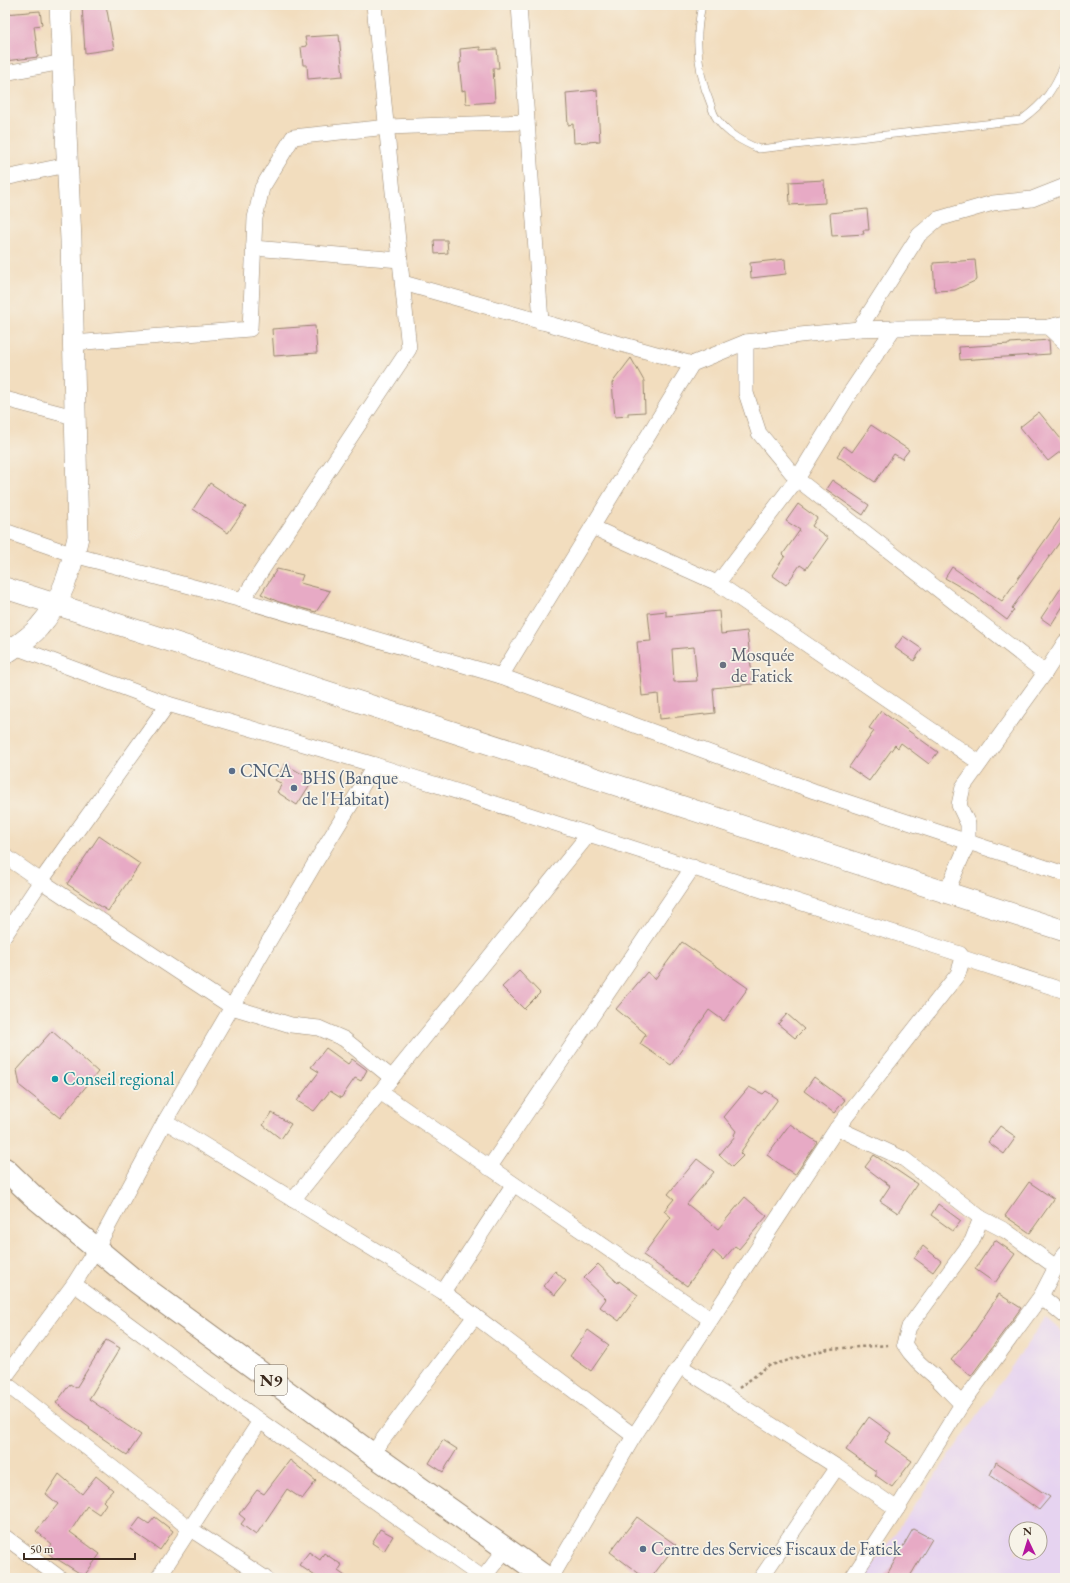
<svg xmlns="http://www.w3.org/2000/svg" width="1070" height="1583" font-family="'EB Garamond',serif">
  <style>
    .built { fill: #e6d3f0; fill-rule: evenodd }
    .building { fill: #e7aac5; fill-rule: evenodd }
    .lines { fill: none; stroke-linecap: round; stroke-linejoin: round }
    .lane-casing { stroke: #96846e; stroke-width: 8 }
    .street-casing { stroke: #96846e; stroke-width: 16 }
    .secondary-casing { stroke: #96846e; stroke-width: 22 }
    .primary-casing { stroke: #96846e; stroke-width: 24 }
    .path { stroke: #96846e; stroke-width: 2.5; stroke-dasharray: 3 3; stroke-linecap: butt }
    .lane { stroke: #fff; stroke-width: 7 }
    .street { stroke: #fff; stroke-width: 15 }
    .secondary { stroke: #fff; stroke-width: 21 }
    .primary { stroke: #fff; stroke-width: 22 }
    .worship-dot { fill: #6b7280; stroke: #f7f3e8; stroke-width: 1.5 }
    .service-dot { fill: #5c6f8a; stroke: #f7f3e8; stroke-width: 1.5 }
    .culture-dot { fill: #0f9aa8; stroke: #f7f3e8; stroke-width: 1.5 }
    .labels { text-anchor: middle; stroke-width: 3.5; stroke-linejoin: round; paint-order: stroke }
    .shield { fill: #f7f3e8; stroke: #73665b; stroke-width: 1 }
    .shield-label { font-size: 17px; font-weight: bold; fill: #3b2a1e }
    .worship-label { font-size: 18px; fill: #5b616d; stroke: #f7f3e8; text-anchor: start }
    .service-label { font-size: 18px; fill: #4e5e75; stroke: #f7f3e8; text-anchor: start }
    .culture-label { font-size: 18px; fill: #0d838f; stroke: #f7f3e8; text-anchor: start }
  </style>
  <rect width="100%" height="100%" fill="#f7f3e8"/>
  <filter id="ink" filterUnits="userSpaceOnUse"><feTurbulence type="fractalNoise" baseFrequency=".025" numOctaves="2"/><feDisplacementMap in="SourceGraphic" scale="8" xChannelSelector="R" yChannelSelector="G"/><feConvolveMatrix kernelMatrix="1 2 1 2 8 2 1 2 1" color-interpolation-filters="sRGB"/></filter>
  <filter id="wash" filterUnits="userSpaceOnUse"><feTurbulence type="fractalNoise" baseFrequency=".012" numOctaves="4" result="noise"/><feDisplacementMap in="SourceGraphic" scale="16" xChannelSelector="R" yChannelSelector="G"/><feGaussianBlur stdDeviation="0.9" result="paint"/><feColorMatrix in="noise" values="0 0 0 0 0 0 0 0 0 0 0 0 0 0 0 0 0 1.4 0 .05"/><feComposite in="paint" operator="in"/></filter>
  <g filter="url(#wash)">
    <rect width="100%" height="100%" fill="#f2ddbe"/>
    <path class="built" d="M1046 1317 1065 1334V1575L1061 1578H864ZM1016 1529H1040V1553H1016Z"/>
    <g id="blocks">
      <g class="building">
        <path d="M82 5H106L114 49 85 53Z"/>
        <path d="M40 11 42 25 34 26 38 57 5 61V14Z"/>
        <path d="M339 35 343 76 308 79 307 65H303L301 47 307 46 305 37Z"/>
        <path d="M480 47V50L497 49 499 68H493L495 102 466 104 465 90 462 91 459 63H461L460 49Z"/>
        <path d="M597 90 600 141 574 143 573 124 568 125 566 93Z"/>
        <path d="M824 180 825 203 790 205 789 182Z"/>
        <path d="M867 209 869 230H863L864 234 832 236 830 213Z"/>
        <path d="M434 240H447L448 253 435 254Z"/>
        <path d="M785 259 786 274 751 278 750 263Z"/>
        <path d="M975 260 977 280 955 290 935 291 933 263Z"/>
        <path d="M315 326 317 353 274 356 272 329Z"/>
        <path d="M1049 340 1050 354 960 360 959 347 1010 344V343Z"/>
        <path d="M631 358 644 381 645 412 628 413V416L615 417 612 383Z"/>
        <path d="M1039 412 1065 444V448L1048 461 1020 427Z"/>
        <path d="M871 425 909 450 902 459 894 454 875 482 837 456 844 446 852 452Z"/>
        <path d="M832 480 869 505 863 515 826 489Z"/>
        <path d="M210 483 246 507 228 533 193 509Z"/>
        <path d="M798 504 817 518 812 526 828 538 806 569 800 565 786 585 772 575 785 556 783 554 800 530 786 521Z"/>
        <path d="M1065 512V535L1012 608 1014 610 1007 620 974 595 945 578 952 567 1002 601Z"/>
        <path d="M277 569 303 575 300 583 330 591 316 612 279 602 261 594Z"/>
        <path d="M1065 582V603L1051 625 1041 618Z"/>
        <path d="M666 611V616L719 611 721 634 747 631 753 684 713 688 715 713 660 719 658 694 642 696 637 642 651 641 648 613ZM694 647 697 681 674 682 672 649Z"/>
        <path d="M903 636 922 649 914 661 895 648Z"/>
        <path d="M881 711 938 752 929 764 901 743 898 748 895 745 869 781 849 767 874 731 869 728Z"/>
        <path d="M285 764 302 774 303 772 314 778 297 805 277 792 282 784 275 780Z"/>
        <path d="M99 836 140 864 108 911 67 884Z"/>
        <path d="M682 942 748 988 724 1021 709 1010 671 1065 640 1044 646 1034 616 1009 647 972 655 979Z"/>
        <path d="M519 971 540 993 524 1009 502 987Z"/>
        <path d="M787 1014 804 1029 795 1038 778 1024Z"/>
        <path d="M52 1031 98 1072 60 1118 20 1086 17 1070Z"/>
        <path d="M326 1048 348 1064 352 1059 367 1070 361 1081 355 1078 341 1098 330 1091 314 1111 297 1101 319 1072 311 1067Z"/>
        <path d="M814 1077 845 1100 834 1113 804 1091Z"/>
        <path d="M749 1087 763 1094 766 1091 778 1099 740 1153 743 1156 732 1167 719 1155 735 1136 734 1135 736 1131 724 1117Z"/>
        <path d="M272 1113 291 1124 281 1139 263 1125Z"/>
        <path d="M790 1124 817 1142 795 1175 767 1155Z"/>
        <path d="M1000 1126 1016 1137 1004 1154 988 1142Z"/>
        <path d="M874 1155 917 1184 898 1213 880 1201 890 1186 865 1167Z"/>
        <path d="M697 1159 714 1172 687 1204 718 1229 745 1197 767 1216 739 1249 735 1246 723 1260 713 1251 687 1286 643 1255 671 1217 664 1211 674 1199 668 1194Z"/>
        <path d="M1029 1182 1054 1199 1030 1233 1005 1216Z"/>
        <path d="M938 1204 961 1221 953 1231 931 1215Z"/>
        <path d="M995 1240 1015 1254 995 1283 975 1269Z"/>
        <path d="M923 1246 941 1261 933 1272 914 1258Z"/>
        <path d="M598 1264 618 1283 619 1281 638 1295 619 1321 600 1307 606 1299 584 1278Z"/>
        <path d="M555 1271 566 1281 555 1295 543 1286Z"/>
        <path d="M999 1294 1021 1308 971 1376 951 1360 972 1335Z"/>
        <path d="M588 1330 609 1345 591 1371 570 1356Z"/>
        <path d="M106 1340 120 1348 89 1399 141 1435 127 1455 89 1429 90 1428 56 1403 70 1384 76 1388Z"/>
        <path d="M869 1417 891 1433 885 1442 912 1461 892 1487 875 1475 877 1472 846 1450Z"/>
        <path d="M443 1440 457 1449 443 1472 429 1463Z"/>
        <path d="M290 1460 316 1481 302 1499 287 1489 256 1535 241 1524 245 1519 239 1514 257 1490 264 1494Z"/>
        <path d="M996 1462 1050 1497 1039 1510 990 1475Z"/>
        <path d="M59 1474 82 1494 96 1476 113 1490 103 1501 106 1504 99 1514 87 1506 70 1532 100 1554 84 1576 57 1559 56 1560 46 1551 52 1544 36 1531 58 1504 46 1494Z"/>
        <path d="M155 1517 173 1531 160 1550 131 1530 140 1518 149 1524Z"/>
        <path d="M637 1517 676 1545 651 1578H645L610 1552Z"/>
        <path d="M380 1529 393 1536 384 1551 372 1543Z"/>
        <path d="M913 1529 932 1539 909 1578H885Z"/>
        <path d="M309 1552 320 1560 324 1553 342 1565 338 1571 348 1578H318L299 1565Z"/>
      </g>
    </g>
  </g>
  <g filter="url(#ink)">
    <use href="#blocks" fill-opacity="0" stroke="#96846e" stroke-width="1"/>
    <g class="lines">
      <g class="lane-casing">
        <path id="lane" d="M702 5C694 40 697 72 711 105 712 109 714 115 717 119 727 134 743 142 759 149L1021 120C1046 102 1053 90 1065 63"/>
      </g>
      <g class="street-casing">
        <g id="street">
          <path d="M519 5 541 322"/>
          <path d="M5 73 63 62"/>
          <path d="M5 178 67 165"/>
          <path d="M253 248 400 260"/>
          <path d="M403 283 692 364"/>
          <path d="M1048 327 1065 343"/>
          <path d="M859 329 919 235 938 219 993 203 1032 199 1065 186"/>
          <path d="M746 342V393L759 433 797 479 1045 673"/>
          <path d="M73 343 250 329 255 218 262 188 293 137 388 127 527 122"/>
          <path d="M5 399 74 417"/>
          <path d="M592 527 717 583 980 763"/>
          <path d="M5 531 74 555 242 600 501 676 814 791 1065 874"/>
          <path d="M717 583 724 575 797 479 850 393 894 328"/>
          <path d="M242 600 409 349 374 5"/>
          <path d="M15 647 168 704 375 765 960 954 963 958 1065 991"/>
          <path d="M501 676 692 364 746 342 800 335 859 329 894 328 1048 327 1065 323"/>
          <path d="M5 856 41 881 168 704"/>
          <path d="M946 893 968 843V824L959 805 963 787 1045 673 1065 642"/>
          <path d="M5 935 41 881 232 1007 291 1025 319 1028 344 1039 392 1078"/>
          <path d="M380 1092 710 1319"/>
          <path d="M165 1121 443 1292 634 1436"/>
          <path d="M837 1128 904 1159 981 1218 972 1241 909 1327 904 1344C912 1357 921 1365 933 1375 943 1384 952 1395 962 1404"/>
          <path d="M489 1168 693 867"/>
          <path d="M293 1200 589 834"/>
          <path d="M1056 1267 1065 1253"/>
          <path d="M74 1284 260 1421 483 1578"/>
          <path d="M443 1292 513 1185"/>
          <path d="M1041 1296 1065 1316"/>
          <path d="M680 1366 837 1467 897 1509"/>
          <path d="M5 1377 74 1284 96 1249 165 1121 232 1007 259 958 315 863 375 765"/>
          <path d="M5 1383 189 1528 265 1578"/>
          <path d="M372 1454 475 1316"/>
          <path d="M5 1537 60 1578"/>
          <path d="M158 1578 260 1421"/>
          <path d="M483 1578 506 1549"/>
          <path d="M551 1578 634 1436 837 1128 958 974 963 958"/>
          <path d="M761 1578 837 1467"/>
          <path d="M852 1578 897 1509 962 1404 1041 1296 1056 1267 1006 1231 981 1218"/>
        </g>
      </g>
      <g class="secondary-casing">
        <g id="secondary">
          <path d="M5 588 456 733 1065 931"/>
          <path d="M5 654C16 646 30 638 39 627 62 602 71 569 78 537L71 240 60 5"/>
        </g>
      </g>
      <g class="primary-casing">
        <path id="primary" d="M5 1169 33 1196 134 1280 372 1454 547 1578"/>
      </g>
      <path class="path" d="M739 1388 768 1366 828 1349 890 1345"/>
      <use href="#lane" class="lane"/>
      <use href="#street" class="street"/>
      <use href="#secondary" class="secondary"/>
      <use href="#primary" class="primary"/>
    </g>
  </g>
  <circle class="worship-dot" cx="723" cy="665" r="4"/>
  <g class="service-dot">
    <circle cx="232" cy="771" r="4"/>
    <circle cx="294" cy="788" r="4"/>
    <circle cx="643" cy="1549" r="4"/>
  </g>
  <circle class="culture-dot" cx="55" cy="1079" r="4"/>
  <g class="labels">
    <rect class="shield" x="255" y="1365" width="32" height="30" rx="3"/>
    <g class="shield-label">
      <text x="271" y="1386">N9</text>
    </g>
    <g class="worship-label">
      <text x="731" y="661">Mosquée<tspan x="731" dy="21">de Fatick</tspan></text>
    </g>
    <g class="service-label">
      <text x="240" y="777">CNCA</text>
      <text x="302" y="784">BHS (Banque<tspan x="302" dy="21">de l'Habitat)</tspan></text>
      <text x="651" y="1555">Centre des Services Fiscaux de Fatick</text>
    </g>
    <g class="culture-label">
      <text x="63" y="1085">Conseil regional</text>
    </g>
  </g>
  <rect width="1070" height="1583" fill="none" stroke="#f7f3e8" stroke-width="20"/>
  <g transform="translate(1028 1541) rotate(356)"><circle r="19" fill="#f7f3e8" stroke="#aca397"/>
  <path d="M0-3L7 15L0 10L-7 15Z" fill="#b5179e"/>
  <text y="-6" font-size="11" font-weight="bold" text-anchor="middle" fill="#3b2a1e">N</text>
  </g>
  <path d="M24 1553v6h111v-6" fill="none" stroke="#3b2a1e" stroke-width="2"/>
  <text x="30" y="1553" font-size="12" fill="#3b2a1e" stroke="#f7f3e8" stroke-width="3" paint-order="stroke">50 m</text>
</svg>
